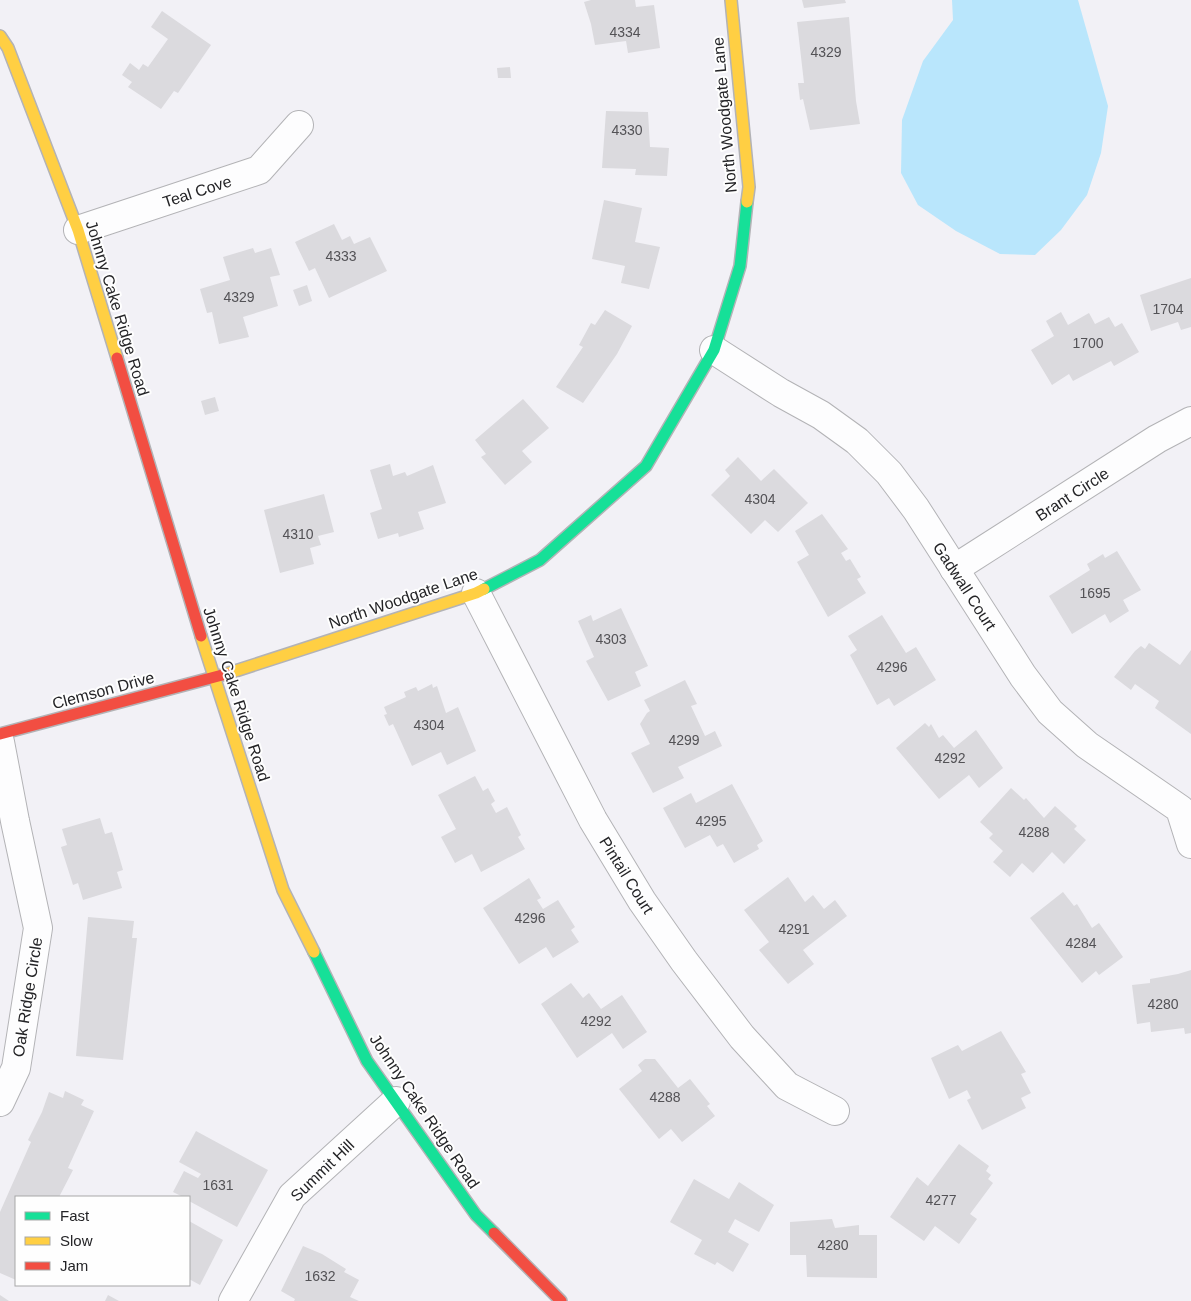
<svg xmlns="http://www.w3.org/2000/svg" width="1191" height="1301" font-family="Arial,sans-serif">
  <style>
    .water { fill: #b9e6fc }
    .building { fill: #dbdade }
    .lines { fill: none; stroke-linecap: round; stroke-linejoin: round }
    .street-casing { stroke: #b3b3b6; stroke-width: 30 }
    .fast-casing { stroke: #b3b3b6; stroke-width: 14 }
    .slow-casing { stroke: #b3b3b6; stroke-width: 14 }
    .jam-casing { stroke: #b3b3b6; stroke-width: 14 }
    .street { stroke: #fdfdfe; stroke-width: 28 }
    .fast { stroke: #16e098; stroke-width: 11 }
    .slow { stroke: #ffcf43; stroke-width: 11 }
    .jam { stroke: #f24e42; stroke-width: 11 }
    .labels { text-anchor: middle; stroke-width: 4; stroke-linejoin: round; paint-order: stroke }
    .number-label { font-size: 14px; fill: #535256 }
    .street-label { font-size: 16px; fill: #242427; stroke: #fefefe }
  </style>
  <rect width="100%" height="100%" fill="#f2f1f6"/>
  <path class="water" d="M952 0H1078L1108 106 1101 153 1087 195 1061 230 1035 255 1000 254 956 231 918 205 901 173 902 120 923 61 953 20Z"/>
  <g class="building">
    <path d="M591 0H635L636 7 654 5 660 48 628 53 626 41 595 45 591 24 584 2Z"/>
    <path d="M802 0H845L846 3 804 8Z"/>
    <path d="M162 11 211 45 178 93 174 91 161 109 128 87 132 82 122 75 130 63 139 70 143 64 148 67 168 39 151 27Z"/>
    <path d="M849 17 856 101 860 124 810 130 803 99 800 100 798 83H804L797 22Z"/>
    <path d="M510 67 511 78H498L497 68Z"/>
    <path d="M606 111 648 112 650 147 669 148 667 176 635 175 636 169 602 168Z"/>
    <path d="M604 200 642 208 635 242 660 247 649 289 621 283 625 266 592 259Z"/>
    <path d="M334 224 342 240 350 236 354 244 370 237 387 271 329 298 315 268 309 271 295 242Z"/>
    <path d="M253 248 255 253 271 248 280 275 270 277 278 306 243 317 249 337 219 344 212 312 207 313 200 289 230 280 223 257Z"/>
    <path d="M1191 278V327L1181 330 1178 322 1151 331 1140 295Z"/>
    <path d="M307 285 312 301 299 306 293 290Z"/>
    <path d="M605 310 632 326 617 354 583 403 556 387 583 347 579 345 591 323 595 325Z"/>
    <path d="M1061 312 1068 325 1089 313 1095 324 1109 317 1115 327 1122 323 1139 352 1114 366 1111 361 1073 381 1069 374 1052 385 1031 350 1054 336 1046 321Z"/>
    <path d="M215 397 219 411 205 415 201 401Z"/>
    <path d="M523 399 549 428 522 451 532 462 505 485 481 457 486 454 475 440Z"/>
    <path d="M738 457 761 481 774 469 808 503 778 532 765 520 751 534 711 495 730 476 725 470Z"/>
    <path d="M390 464 393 476 405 472 407 476 433 465 446 503 418 512 424 529 399 537 398 533 378 539 370 513 382 509 370 470Z"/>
    <path d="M324 494 334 532 318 536 321 545 310 548 314 564 280 573 264 510Z"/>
    <path d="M822 514 848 549 841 553 846 561 850 559 861 577 857 579 866 593 828 617 797 562 809 555 795 531Z"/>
    <path d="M1117 551 1141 590 1123 600 1129 611 1110 623 1105 614 1072 634 1049 596 1090 570 1087 564 1103 554 1105 558Z"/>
    <path d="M621 608 648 666 635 672 641 686 608 701 586 661 594 657 578 621 591 615 593 621Z"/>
    <path d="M882 615 906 653 916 647 936 680 894 706 889 698 877 705 850 655 857 650 848 636Z"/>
    <path d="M1149 643 1180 665 1191 650V734L1155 708 1159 701 1135 684 1131 690 1114 677 1135 651 1141 646 1145 649Z"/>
    <path d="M685 680 697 704 691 706 705 736 715 731 722 746 678 767 684 778 653 793 631 753 650 744 640 724 647 713 650 711 644 700Z"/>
    <path d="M432 684 433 688 437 686 446 713 458 707 476 751 447 765 441 752 412 766 393 724 389 726 384 715 387 714 384 707 406 697 404 692 416 687 418 691Z"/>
    <path d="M925 723 929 727 931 724 939 738 943 735 954 748 976 730 1003 768 979 788 969 775 939 799 896 748Z"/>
    <path d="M475 776 483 791 488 788 495 801 491 804 496 813 507 807 521 835 518 837 525 849 481 872 472 854 455 863 441 837 456 829 438 795Z"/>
    <path d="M732 784 763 841 757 845 759 849 734 863 723 844 717 847 710 835 685 848 663 808 691 793 696 803Z"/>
    <path d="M1011 788 1024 800 1026 798 1044 818 1055 806 1077 826 1074 829 1086 840 1064 864 1052 852 1033 873 1022 863 1010 877 993 862 1003 851 989 838 993 834 980 822Z"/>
    <path d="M100 818 105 834 112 832 123 870 117 872 122 888 83 900 78 883 73 885 61 847 67 845 62 829Z"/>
    <path d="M788 877 805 902 813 895 824 909 835 900 847 916 803 950 814 964 788 984 759 950 769 942 744 910Z"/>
    <path d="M529 878 541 898 537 900 543 909 558 900 575 927 571 930 579 942 553 958 546 947 519 964 483 908Z"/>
    <path d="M1063 892 1074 906 1077 904 1092 928 1099 923 1123 957 1099 975 1096 971 1082 983 1030 918Z"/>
    <path d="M88 917 134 921 132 938H137L123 1060 76 1056Z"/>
    <path d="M1191 970V1033L1185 1034 1184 1028 1151 1032 1150 1022 1137 1024 1132 985 1150 983V979L1178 974Z"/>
    <path d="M571 983 583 998 589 993 601 1009 622 995 647 1032 623 1049 612 1033 577 1058 541 1004Z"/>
    <path d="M1001 1031 1026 1072 1021 1074 1031 1093 1021 1098 1026 1108 982 1130 967 1100 971 1098 967 1090 949 1099 931 1058 958 1045 962 1051Z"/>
    <path d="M645 1059H655L678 1088 690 1079 710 1104 707 1106 715 1116 682 1142 671 1129 659 1139 619 1089 642 1071 638 1065Z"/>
    <path d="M65 1091 84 1100 81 1105 94 1111 68 1168 73 1170 59 1197H16V1280L0 1273V1212L31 1142 28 1140 42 1112 49 1092 63 1098Z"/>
    <path d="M196 1131 268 1170 237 1227 189 1201V1197H183L173 1192 184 1171 198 1178 201 1174 179 1162Z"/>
    <path d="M959 1144 989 1166 986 1171 991 1175 988 1179 993 1183 970 1214 977 1219 959 1244 935 1226 924 1241 890 1217 917 1177 928 1186Z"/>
    <path d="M694 1179 729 1199 739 1182 774 1205 759 1232 735 1219 728 1232 749 1244 733 1272 717 1262 715 1265 694 1254 702 1240 670 1222Z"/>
    <path d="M832 1219 835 1228 859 1225V1235H877V1278L807 1277 806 1255H790V1222Z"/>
    <path d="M189 1221 223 1240 200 1285 189 1279Z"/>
    <path d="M303 1246 322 1254 346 1269 344 1272 359 1280 350 1297 359 1301H294L295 1299 281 1291Z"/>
    <path d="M0 1295 9 1301H0Z"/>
    <path d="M108 1295 119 1301H105Z"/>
  </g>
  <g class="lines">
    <g class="street-casing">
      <g id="street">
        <path d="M78 230 259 170 299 125"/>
        <path d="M714 350 781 393 821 415 857 441 889 473 916 509 1023 676 1050 712 1087 745 1180 809 1191 844"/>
        <path d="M954 569 1157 439 1191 421"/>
        <path d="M476 593 593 820 642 901 684 961 742 1037 787 1086 835 1111"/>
        <path d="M0 742 15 821 38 928 16 1068 0 1102"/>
        <path d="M233 1301 292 1196 396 1101"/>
      </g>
    </g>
    <g class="fast-casing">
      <g id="fast">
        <path d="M484 589 540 560 646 466 714 350 740 266 747 202"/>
        <path d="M314 952 367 1061 476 1215 494 1233"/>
      </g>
    </g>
    <g class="slow-casing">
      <g id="slow">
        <path d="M731 0 749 187 747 202"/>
        <path d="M0 36 8 48 78 230 117 358"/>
        <path d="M201 636 283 890 314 952"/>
        <path d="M226 674 476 593 484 589"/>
      </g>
    </g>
    <g class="jam-casing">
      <g id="jam">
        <path d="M117 358 201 636"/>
        <path d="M0 734 226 674"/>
        <path d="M494 1233 561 1301"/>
      </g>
    </g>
    <use href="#street" class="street"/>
    <use href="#fast" class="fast"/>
    <use href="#slow" class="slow"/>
    <use href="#jam" class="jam"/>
  </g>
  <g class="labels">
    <g class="number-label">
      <text x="625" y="37">4334</text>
      <text x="826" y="57">4329</text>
      <text x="627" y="135">4330</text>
      <text x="341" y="261">4333</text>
      <text x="239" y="302">4329</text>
      <text x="1168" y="314">1704</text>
      <text x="1088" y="348">1700</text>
      <text x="760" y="504">4304</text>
      <text x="298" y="539">4310</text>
      <text x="1095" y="598">1695</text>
      <text x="611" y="644">4303</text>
      <text x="892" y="672">4296</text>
      <text x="429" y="730">4304</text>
      <text x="684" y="745">4299</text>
      <text x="950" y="763">4292</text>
      <text x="711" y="826">4295</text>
      <text x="1034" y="837">4288</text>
      <text x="530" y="923">4296</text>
      <text x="794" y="934">4291</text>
      <text x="1081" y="948">4284</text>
      <text x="1163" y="1009">4280</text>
      <text x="596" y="1026">4292</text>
      <text x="665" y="1102">4288</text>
      <text x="218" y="1190">1631</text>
      <text x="941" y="1205">4277</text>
      <text x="833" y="1250">4280</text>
      <text x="320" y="1281">1632</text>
    </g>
    <g class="street-label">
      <text transform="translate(724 115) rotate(-95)" y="6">North Woodgate Lane</text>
      <text transform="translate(197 191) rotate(-18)" y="6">Teal Cove</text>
      <text transform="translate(118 308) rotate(73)" y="6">Johnny Cake Ridge Road</text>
      <text transform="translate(1072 494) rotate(-33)" y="6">Brant Circle</text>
      <text transform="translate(965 586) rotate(57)" y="6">Gadwall Court</text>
      <text transform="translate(403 598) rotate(-19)" y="6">North Woodgate Lane</text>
      <text transform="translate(103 690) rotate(-15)" y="6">Clemson Drive</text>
      <text transform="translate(237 694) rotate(72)" y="6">Johnny Cake Ridge Road</text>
      <text transform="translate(627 875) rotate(58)" y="6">Pintail Court</text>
      <text transform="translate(27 997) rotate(-81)" y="6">Oak Ridge Circle</text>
      <text transform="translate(425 1111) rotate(56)" y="6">Johnny Cake Ridge Road</text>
      <text transform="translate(322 1170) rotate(-44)" y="6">Summit Hill</text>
    </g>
  </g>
  <rect x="15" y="1196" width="175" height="90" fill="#fefefe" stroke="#a7a7a8"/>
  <rect x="25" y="1212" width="25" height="8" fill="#16e098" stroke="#a7a7a8"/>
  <text x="60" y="1221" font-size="15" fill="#242427">Fast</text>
  <rect x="25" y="1237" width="25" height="8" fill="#ffcf43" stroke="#a7a7a8"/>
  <text x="60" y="1246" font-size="15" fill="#242427">Slow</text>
  <rect x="25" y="1262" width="25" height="8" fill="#f24e42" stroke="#a7a7a8"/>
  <text x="60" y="1271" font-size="15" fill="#242427">Jam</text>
</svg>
